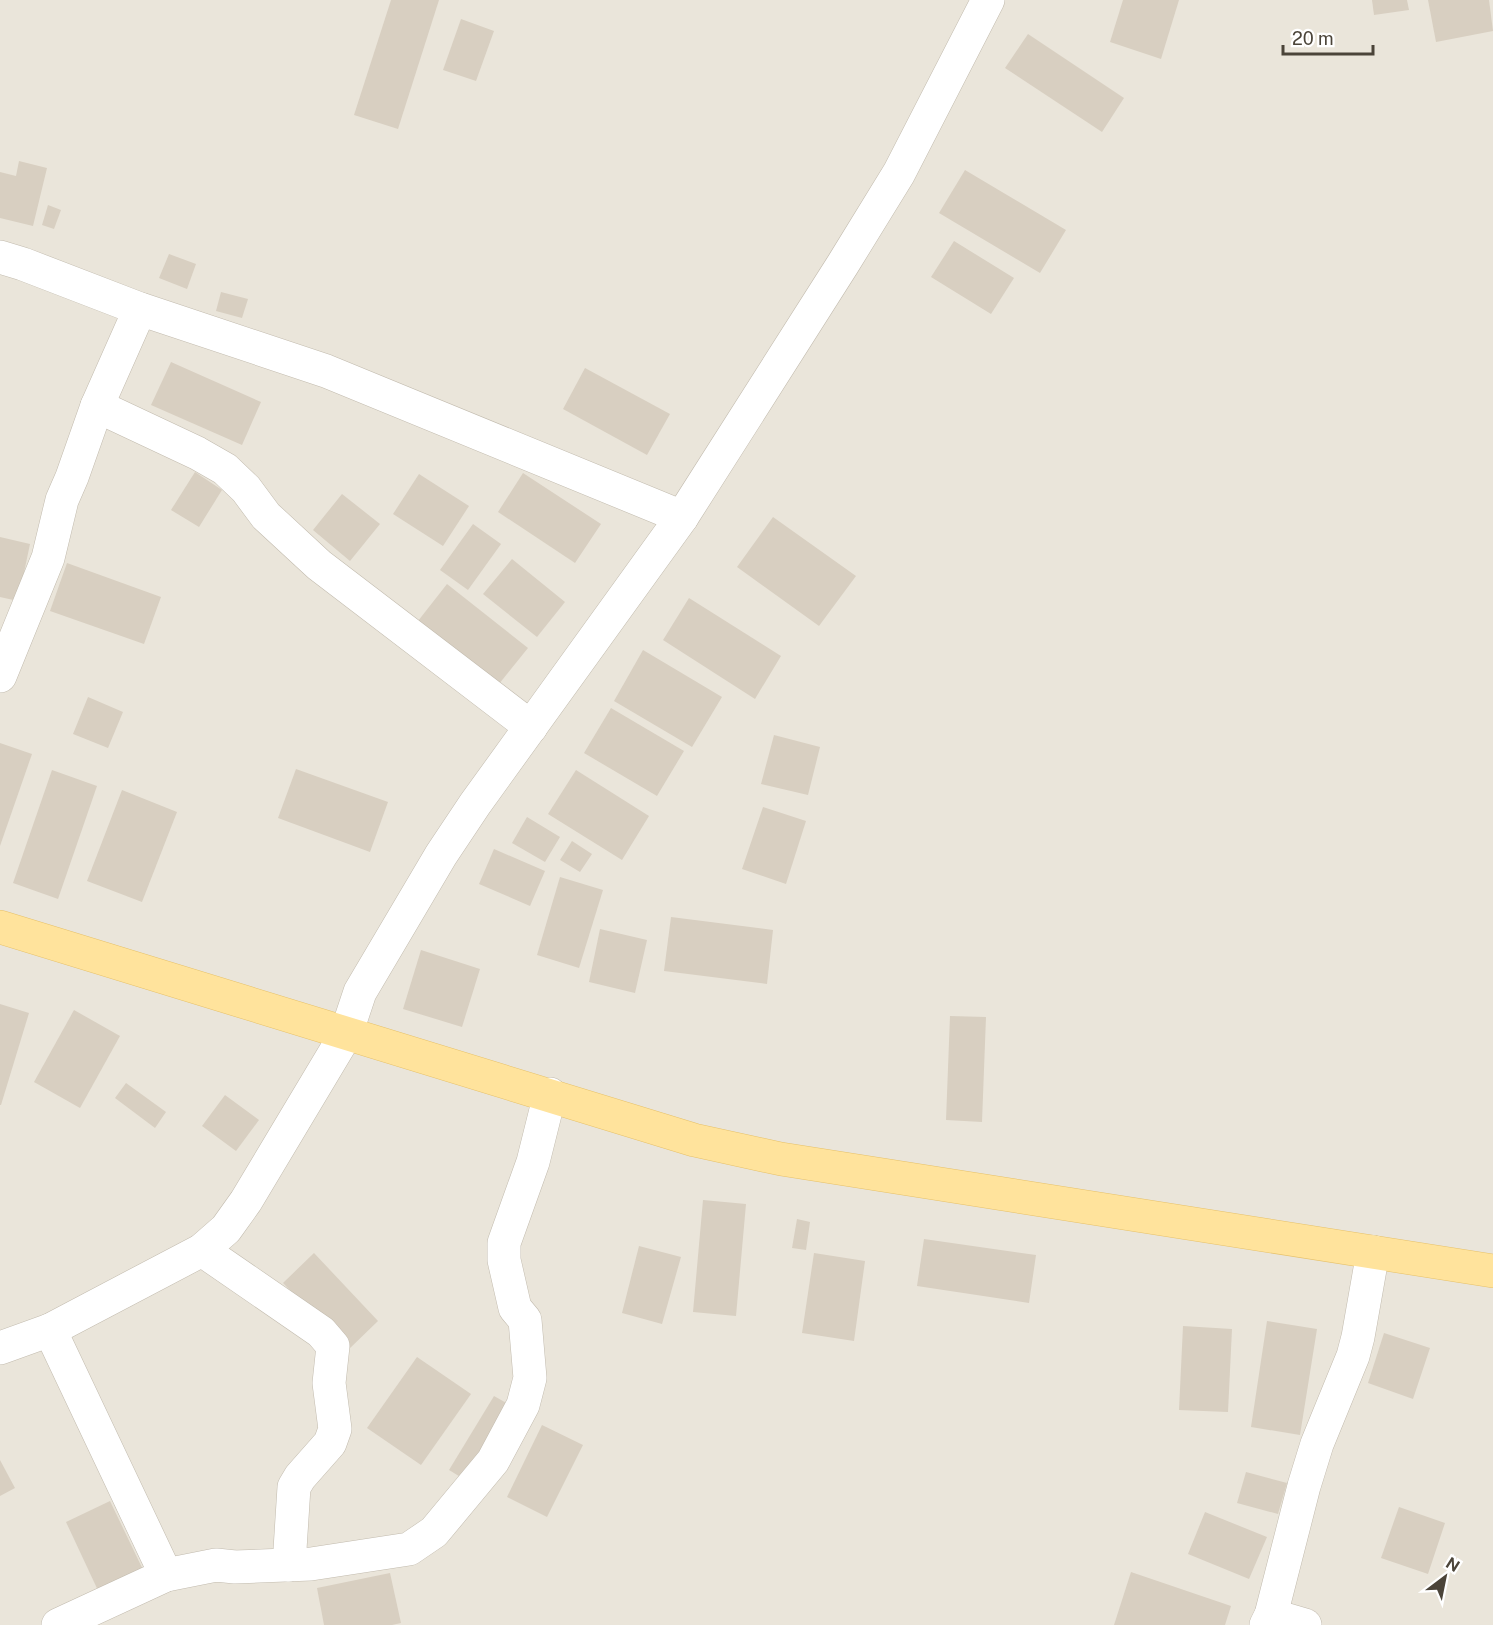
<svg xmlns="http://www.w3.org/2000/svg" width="1493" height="1625" font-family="'Public Sans',sans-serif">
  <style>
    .residential { fill: #eae5da }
    .building { fill: #d8cfc1 }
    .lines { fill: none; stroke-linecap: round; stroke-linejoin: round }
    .minor-casing { stroke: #c2bbae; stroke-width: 34 }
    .major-casing { stroke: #e6c16a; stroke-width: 34 }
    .minor { stroke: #fff; stroke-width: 33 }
    .major { stroke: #ffe39c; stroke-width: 33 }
  </style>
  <rect width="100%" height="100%" fill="#f6f3ec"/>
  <rect class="residential" x="0" y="0" width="1493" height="1625"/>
  <g class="building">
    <path d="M391 0H439L398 129 354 115Z"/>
    <path d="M1123 0H1179L1161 59 1110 42Z"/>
    <path d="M1372 0H1407L1409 10 1374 15Z"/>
    <path d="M1428 0H1489L1493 31 1436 42Z"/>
    <path d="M461 19 494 31 476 81 443 70Z"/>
    <path d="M1028 34 1124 98 1102 132 1005 68Z"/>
    <path d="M19 161 47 168 33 226 0 218V172L16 176Z"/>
    <path d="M965 170 1066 230 1040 273 939 213Z"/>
    <path d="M48 205 61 210 54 229 42 225Z"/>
    <path d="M954 241 1014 278 991 314 931 277Z"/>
    <path d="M169 254 196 264 187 289 159 278Z"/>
    <path d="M221 292 248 299 242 318 216 311Z"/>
    <path d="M171 362 261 402 242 445 151 405Z"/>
    <path d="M585 368 670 414 647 455 563 409Z"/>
    <path d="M195 472 222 490 199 527 171 510Z"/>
    <path d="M523 473 601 524 575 563 498 512Z"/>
    <path d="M419 474 469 506 443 546 393 514Z"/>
    <path d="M342 494 380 524 350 561 313 530Z"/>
    <path d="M773 517 856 576 819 626 737 567Z"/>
    <path d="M473 524 501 544 468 590 440 570Z"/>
    <path d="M0 537 30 544 18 601 0 597Z"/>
    <path d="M512 559 565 602 537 637 483 594Z"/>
    <path d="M67 563 161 597 144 644 50 611Z"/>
    <path d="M447 584 528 648 499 684 418 621Z"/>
    <path d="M689 598 781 656 755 699 663 640Z"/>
    <path d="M643 650 722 697 692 747 614 701Z"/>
    <path d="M88 697 123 712 108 748 73 734Z"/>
    <path d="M611 708 684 751 657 796 584 753Z"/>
    <path d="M774 735 820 747 808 795 761 784Z"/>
    <path d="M0 743 32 754 0 846Z"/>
    <path d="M296 769 388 802 370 852 278 818Z"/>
    <path d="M52 770 97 786 58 899 13 883Z"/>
    <path d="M576 770 649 816 622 860 548 814Z"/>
    <path d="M122 790 177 812 142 902 87 881Z"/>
    <path d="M763 807 806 821 786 884 742 869Z"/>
    <path d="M527 817 560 837 545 862 512 843Z"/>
    <path d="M572 841 592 854 580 872 560 860Z"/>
    <path d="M494 849 545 871 530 906 479 884Z"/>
    <path d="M560 877 603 890 579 968 537 955Z"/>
    <path d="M671 917 773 930 767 984 664 971Z"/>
    <path d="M600 929 647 940 635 993 589 982Z"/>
    <path d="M421 950 480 969 462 1027 403 1009Z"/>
    <path d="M0 1004 29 1013 1 1105H0Z"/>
    <path d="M74 1010 120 1036 80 1108 34 1082Z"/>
    <path d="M950 1016 986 1017 982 1122 946 1120Z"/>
    <path d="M126 1083 166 1112 155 1128 115 1098Z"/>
    <path d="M225 1095 259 1120 236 1151 202 1126Z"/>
    <path d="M703 1200 746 1204 736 1316 693 1312Z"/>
    <path d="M797 1219 810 1222 806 1250 792 1248Z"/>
    <path d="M924 1239 1036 1255 1029 1303 917 1286Z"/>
    <path d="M639 1246 681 1257 662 1324 622 1313Z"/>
    <path d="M314 1253 378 1321 348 1350 283 1283Z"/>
    <path d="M814 1253 865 1261 854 1341 802 1333Z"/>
    <path d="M1267 1321 1317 1329 1300 1435 1251 1427Z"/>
    <path d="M1183 1326 1232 1329 1228 1412 1179 1410Z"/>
    <path d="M1384 1333 1430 1348 1413 1399 1368 1383Z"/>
    <path d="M417 1357 471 1394 421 1465 367 1428Z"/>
    <path d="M494 1396 517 1409 472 1484 449 1470Z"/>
    <path d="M542 1425 583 1445 547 1517 507 1497Z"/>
    <path d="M0 1460 15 1488 0 1496Z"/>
    <path d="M1246 1472 1287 1483 1278 1514 1237 1503Z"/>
    <path d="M110 1501 147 1578 102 1599 66 1522Z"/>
    <path d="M1399 1507 1445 1523 1428 1574 1381 1558Z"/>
    <path d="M1205 1512 1267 1537 1249 1579 1188 1554Z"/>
    <path d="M1131 1572 1231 1606 1225 1625H1114Z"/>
    <path d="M390 1573 401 1623 392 1625H324L317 1588Z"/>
  </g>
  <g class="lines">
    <g class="minor-casing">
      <g id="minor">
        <path d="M0 257 23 264 140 309 326 371 682 517"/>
        <path d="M97 406 197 453 225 469 246 489 266 516 319 565 531 727"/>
        <path d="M0 676 48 558 62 500 72 477 97 406 140 309"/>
        <path d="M202 1250 321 1332 333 1346 329 1383 335 1429 330 1443 300 1477 294 1487 289 1565"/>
        <path d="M50 1330 166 1575"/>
        <path d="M0 1348 50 1330 202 1250 226 1229 246 1201 346 1034 360 992 441 855 475 804 682 517 843 264 899 173 988 0"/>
        <path d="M1271 1615 1305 1625"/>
        <path d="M58 1625 166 1575 216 1565 235 1567 311 1564 409 1549 434 1532 493 1461 523 1405 530 1378 525 1320 515 1308 504 1260V1243L533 1162 550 1094"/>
        <path d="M1266 1625 1271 1615 1304 1486 1317 1444 1353 1356 1358 1337 1373 1252"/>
      </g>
    </g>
    <g class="major-casing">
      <path id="major" d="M0 927 694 1140 781 1159 1493 1271"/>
    </g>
    <use href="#minor" class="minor"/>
    <use href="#major" class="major"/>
  </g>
  <g transform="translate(1445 1577) rotate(32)" stroke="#ffffff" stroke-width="4.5" paint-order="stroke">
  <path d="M0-4.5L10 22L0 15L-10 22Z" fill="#4b4439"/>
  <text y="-9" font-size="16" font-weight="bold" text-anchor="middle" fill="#4b4439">N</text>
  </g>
  <path d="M1283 45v9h90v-9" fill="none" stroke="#4b4439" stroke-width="3"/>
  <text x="1292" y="45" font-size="18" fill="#4b4439" stroke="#ffffff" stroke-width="4.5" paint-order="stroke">20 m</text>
</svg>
